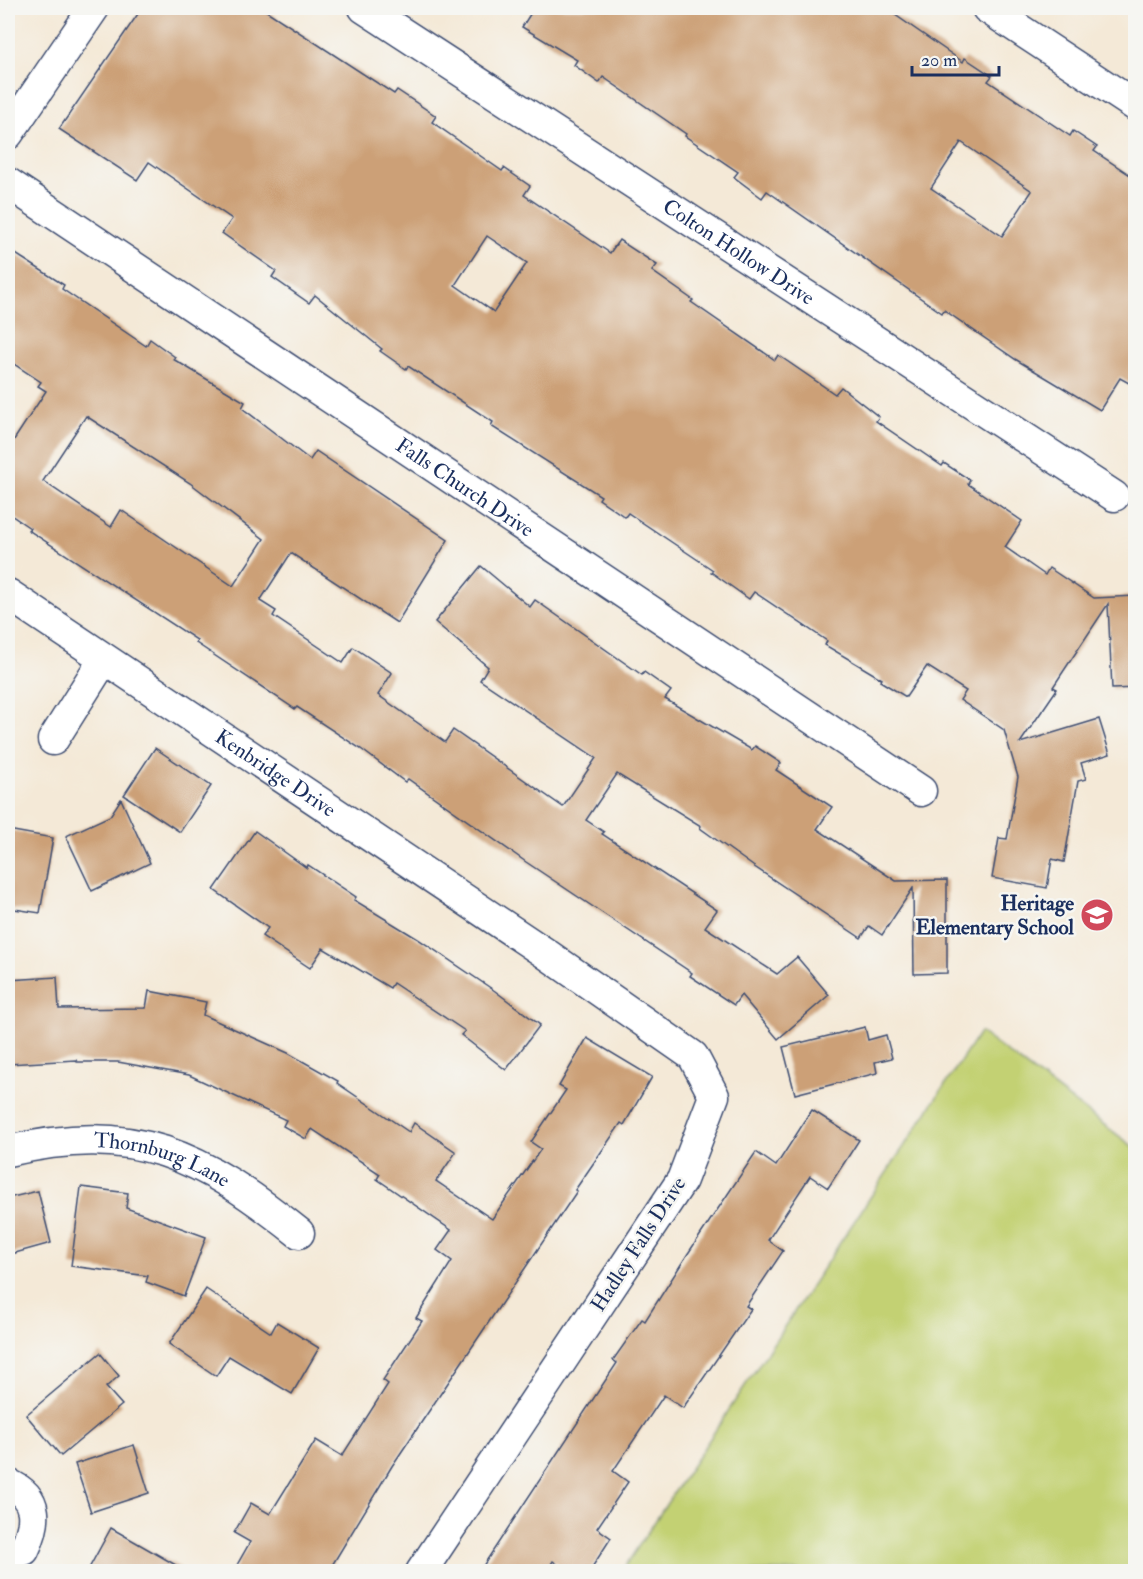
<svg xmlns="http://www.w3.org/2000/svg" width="1143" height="1579" font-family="'IM FELL Double Pica',serif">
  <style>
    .green { fill: #c3d173; stroke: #6f8068; stroke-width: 1.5 }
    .building { fill: #cca077; fill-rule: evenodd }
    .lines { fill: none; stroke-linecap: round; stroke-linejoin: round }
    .street-casing { stroke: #3c4b70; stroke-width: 33 }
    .street { stroke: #fff; stroke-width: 30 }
    .labels { text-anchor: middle; stroke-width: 5; stroke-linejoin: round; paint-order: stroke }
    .street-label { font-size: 21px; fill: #1b2f5e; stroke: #f6f6f2 }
    .poi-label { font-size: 21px; font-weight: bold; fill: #1b2f5e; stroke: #f6f6f2; text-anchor: end }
  </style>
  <rect width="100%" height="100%" fill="#f6f6f2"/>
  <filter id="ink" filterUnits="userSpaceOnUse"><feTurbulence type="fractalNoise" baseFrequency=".0167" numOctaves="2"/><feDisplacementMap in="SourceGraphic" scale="12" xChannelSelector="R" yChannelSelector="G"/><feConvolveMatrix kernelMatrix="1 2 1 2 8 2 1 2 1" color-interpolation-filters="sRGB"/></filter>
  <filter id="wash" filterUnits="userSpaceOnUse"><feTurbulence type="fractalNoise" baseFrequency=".008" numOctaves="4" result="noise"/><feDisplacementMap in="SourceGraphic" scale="24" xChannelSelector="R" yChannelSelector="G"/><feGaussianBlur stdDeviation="1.35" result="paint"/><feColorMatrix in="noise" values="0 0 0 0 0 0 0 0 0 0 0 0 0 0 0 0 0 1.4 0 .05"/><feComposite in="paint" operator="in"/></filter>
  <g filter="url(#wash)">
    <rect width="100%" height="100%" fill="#f4e9d7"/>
    <path class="green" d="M980 1032 1135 1148V1571H622Z"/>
    <g id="blocks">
      <g class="building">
        <path d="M142 8H262L394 94 397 90 436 116 432 122 502 171 504 168 530 186 524 195 610 253 619 240 657 265 652 271 693 300 691 302 775 360 778 355 835 394 841 387 879 417 876 421 942 466 944 463 970 480 968 484 1022 521 1005 547 1045 575 1049 568 1094 598 1136 596V688L1112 689 1108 604 1053 687 1057 689 1020 743 1099 719 1110 754 1081 763 1086 779 1078 781 1064 862 1052 859 1047 888 992 878 999 838 1007 839 1018 777 1004 730 960 700 966 691 927 666 906 697 880 681 882 679 825 645 827 641 754 592 749 599 711 572 713 570 628 513 625 517 599 499 601 496 491 426 493 422 408 366 406 369 380 351 382 349 315 295 309 303 272 277 276 271 222 233 232 219 149 162 137 180 59 129ZM487 236 527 263 494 312 455 285Z"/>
        <path d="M534 8H885L963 62 965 58 992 76 988 81 1070 136 1073 131 1097 147 1094 151 1136 179V387L1120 378 1100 410 1015 359 944 310 942 313 767 191 762 198 734 177 738 172 685 136 686 134 603 77 599 83 574 65 577 60 522 27ZM961 142 1032 191 1002 236 931 188Z"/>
        <path d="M8 249 64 285 62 289 146 346 150 339 175 357 173 359 245 402 242 408 310 460 316 451 448 540 397 623 291 553 260 601 276 611 273 616 343 663 353 647 392 673 378 695 445 742 453 730 563 807 596 758 480 680 488 667 435 622 481 566 530 607 535 600 642 675 644 672 671 691 665 699 752 750 755 746 781 763 776 770 832 807 817 829 896 881 947 880V973L914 974 913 888 882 935 869 926 861 938 753 866 700 828 701 826 617 774 586 820 604 832 602 834 717 910 705 927 777 974 797 957 829 995 778 1039 741 995 734 1005 690 976 692 973 526 862 408 779 405 782 361 749 297 707 295 709 196 643 197 640 28 530 30 528 8 513V449L46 391 38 386 41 382 8 360ZM86 416 190 483 264 539 233 586 121 510 111 527 43 481Z"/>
        <path d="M155 748 211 786 180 832 124 795Z"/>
        <path d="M121 799 150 863 92 891 66 836 110 816Z"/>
        <path d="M8 830 53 838 40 913 8 908Z"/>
        <path d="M255 831 307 868 308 865 356 897 354 900 418 939 495 991 540 1025 506 1070 461 1035 465 1031 393 983 390 988 323 948 310 968 262 936 268 928 214 890Z"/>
        <path d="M57 977 59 1009 146 1008 149 991 206 1002 203 1015 288 1053 338 1081 337 1083 409 1132 414 1123 456 1152 436 1181 492 1219 541 1149 531 1142 566 1090 559 1086 587 1038 652 1077 624 1125 621 1123 575 1190 577 1191 392 1466 328 1572H233L250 1542 234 1533 251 1503 270 1514 316 1440 342 1456 388 1384 383 1380 422 1321 416 1318 452 1261 437 1250 451 1230 377 1179 380 1174 312 1129 306 1139 283 1126 286 1120 189 1075 118 1062H77L76 1060 8 1064V980Z"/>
        <path d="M865 1027 868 1040 886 1035 892 1058 875 1062 877 1073 795 1094 783 1047Z"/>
        <path d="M812 1110 859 1140 828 1188 810 1176 768 1240 783 1251 746 1306 751 1309 683 1408 664 1395 613 1471 628 1482 597 1528 611 1538 589 1572H568L553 1561 546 1572H479L617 1363 613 1360 642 1319 645 1321 687 1255 756 1152 776 1166Z"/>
        <path d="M81 1187 128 1193 126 1208 206 1237 184 1296 146 1282 148 1276 71 1266Z"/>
        <path d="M38 1191 51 1243 8 1255V1198Z"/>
        <path d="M206 1289 271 1333 277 1322 319 1348 292 1394 229 1356 216 1376 169 1344Z"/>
        <path d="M100 1353 119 1376 106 1387 122 1405 61 1456 26 1415Z"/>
        <path d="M134 1445 149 1493 91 1512 75 1464Z"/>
        <path d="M111 1528 188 1572H87Z"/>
      </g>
    </g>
  </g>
  <g filter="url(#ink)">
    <use href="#blocks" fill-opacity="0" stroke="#3c4b70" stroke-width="1.5"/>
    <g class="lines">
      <g class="street-casing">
        <g id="street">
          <path id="s1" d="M364 8 1114 496"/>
          <path d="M987 8 1136 106"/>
          <path d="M8 134 94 8"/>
          <path id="s2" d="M8 183 921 791"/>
          <path id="s3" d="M8 594 545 953 693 1056 714 1096 682 1180 421 1572"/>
          <path d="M53 740 104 659"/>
          <path id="s4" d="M8 1151C135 1121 201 1155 299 1233"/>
          <path d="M8 1484C40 1497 37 1523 24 1550L8 1555"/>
        </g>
      </g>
      <use href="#street" class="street"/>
    </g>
  </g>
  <defs>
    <g id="school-disc" transform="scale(1.725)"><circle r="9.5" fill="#d1495b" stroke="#f6f6f2"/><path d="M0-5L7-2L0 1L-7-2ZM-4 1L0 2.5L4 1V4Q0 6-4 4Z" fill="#fff"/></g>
  </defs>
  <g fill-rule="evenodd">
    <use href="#school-disc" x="1097" y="915"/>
  </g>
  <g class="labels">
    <g class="street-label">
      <text dy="7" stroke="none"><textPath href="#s1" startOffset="447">Colton Hollow Drive</textPath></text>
      <text dy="7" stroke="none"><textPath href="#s2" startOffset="549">Falls Church Drive</textPath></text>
      <text dy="7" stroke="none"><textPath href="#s3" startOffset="322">Kenbridge Drive</textPath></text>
      <text dy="7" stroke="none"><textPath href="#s4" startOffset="158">Thornburg Lane</textPath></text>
      <text transform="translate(638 1244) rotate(-57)" y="7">Hadley Falls Drive</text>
    </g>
    <g class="poi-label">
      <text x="1074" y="910">Heritage<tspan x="1074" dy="24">Elementary School</tspan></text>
    </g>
  </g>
  <rect width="1143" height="1579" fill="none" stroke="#f6f6f2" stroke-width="30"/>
  <path d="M912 66v9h87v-9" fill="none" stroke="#1b2f5e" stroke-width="3"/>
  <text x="921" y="66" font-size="18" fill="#1b2f5e" stroke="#f6f6f2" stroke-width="4.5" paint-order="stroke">20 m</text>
</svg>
